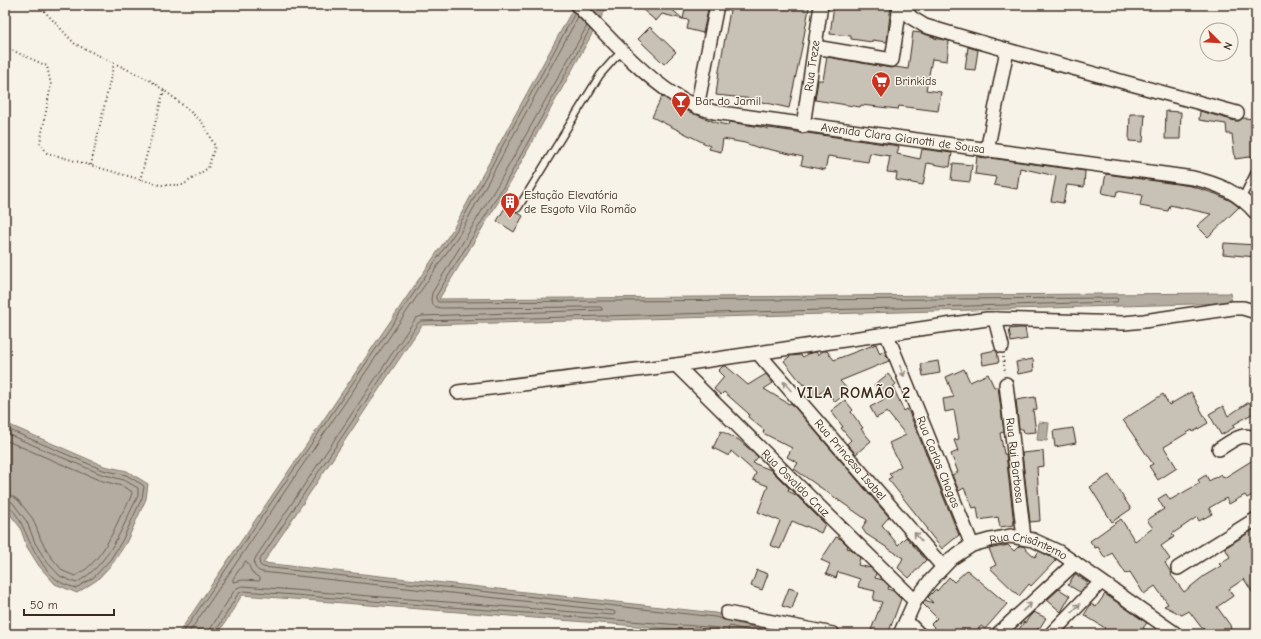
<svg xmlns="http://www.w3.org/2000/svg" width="1261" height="639" font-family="'Comic Neue',sans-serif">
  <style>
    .water { fill: #b4aca0; stroke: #84786c }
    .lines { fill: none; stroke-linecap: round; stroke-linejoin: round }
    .shore { stroke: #6b5e52; stroke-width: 1 }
    .building { fill: #c8c1b6; stroke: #3b2a1e }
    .lane-casing { stroke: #3b2a1e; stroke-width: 9 }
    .street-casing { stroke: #3b2a1e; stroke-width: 16 }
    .path { stroke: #3b2a1e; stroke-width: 2; stroke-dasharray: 1 3; stroke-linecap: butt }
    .lane { stroke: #f7f3e8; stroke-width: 6 }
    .street { stroke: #f7f3e8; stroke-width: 13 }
    .oneway { stroke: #998e83 }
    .labels { text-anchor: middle; stroke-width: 3; stroke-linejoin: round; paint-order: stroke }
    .street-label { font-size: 12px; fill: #3b2a1e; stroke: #f7f3e8 }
    .poi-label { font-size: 12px; fill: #3b2a1e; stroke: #f7f3e8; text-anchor: start }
    .district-label { font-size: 16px; font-weight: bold; letter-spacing: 1px; fill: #3b2a1e; stroke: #f7f3e8 }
  </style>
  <rect width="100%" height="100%" fill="#f7f3e8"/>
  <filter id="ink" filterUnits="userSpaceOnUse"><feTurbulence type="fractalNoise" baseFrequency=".025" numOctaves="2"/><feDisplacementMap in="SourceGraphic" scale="8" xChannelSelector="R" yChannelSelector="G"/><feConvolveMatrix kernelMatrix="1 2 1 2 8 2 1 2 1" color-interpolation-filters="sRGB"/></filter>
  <g filter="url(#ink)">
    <g class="water">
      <path d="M575 5H608L508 186 439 299 1231 293 1230 303 422 325 263 563 715 613 766 626 779 634H730L726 633 242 595 218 634H178L453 229Z"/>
      <path d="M1039 422 1049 423 1047 441 1037 440Z"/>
      <path d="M5 423 104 466 127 471 148 484 146 499 126 543 113 563 97 580 77 593 55 584 39 566 27 547 20 527 5 508Z"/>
    </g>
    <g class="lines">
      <g class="shore">
        <path d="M590 29 505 184 436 296V299L438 302 1116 298 1118 299 1117 302 421 321 418 323 259 561 260 565 263 567 715 617 723 619"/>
        <path d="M5 428 103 470 126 475 143 485 144 487 142 498 122 541 110 560 94 577 76 588C70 586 61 584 56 579 46 571 38 558 32 546 26 537 18 507 5 506"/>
        <path d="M5 433 101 474 124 480 138 488V496C121 529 110 564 76 583L60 576 46 561 35 543 27 522 13 503 10 501H5"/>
        <path d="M5 440 99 480 122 486 131 491 132 493C130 501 125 508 121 515 110 539 99 564 75 576L63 571 51 557 41 540 33 519 18 500 12 496 5 495"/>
        <path d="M246 561C252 568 248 572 260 578V580L259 581 243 580 233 582V579Z"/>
        <path d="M733 622 764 630 771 634"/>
        <path d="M182 634 456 231 575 13"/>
        <path d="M188 634 460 233 578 17"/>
        <path d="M210 634 211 628 234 591 237 588 242 586 613 615 615 614V612L613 611 262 572C255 570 252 564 256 557L416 318 422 316 602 310V308L600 307 440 308 434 306 431 300 432 293 500 181 587 26"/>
        <path d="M215 634 216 631 238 594 243 591 720 628 723 630 724 634"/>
        <path d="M729 634 728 628 730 626 761 634"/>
      </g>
    </g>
    <g class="building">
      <path d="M637 5H669L668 6 683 19 662 14 656 21Z"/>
      <path d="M686 5H709L703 33 687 29 689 20 683 19Z"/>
      <path d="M731 5H809L808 7 809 8 802 47 789 108 753 100 754 99 716 95 719 71Z"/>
      <path d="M834 5H891L887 42 872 40V42L851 39V36L830 34Z"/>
      <path d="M650 27 676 52 664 64 638 39Z"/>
      <path d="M913 32 921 33 934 37V38L949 41 947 61 932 59 926 90 941 92 938 111 899 106 898 109 861 105 860 107 815 100 818 80H823L827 57 891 68 895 67 908 69Z"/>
      <path d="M968 47 978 50 975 70 965 69Z"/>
      <path d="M662 96 685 110 717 123 728 125 729 122 761 127 769 129V128L797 132 802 134 807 133 899 146 897 154 920 159 922 149 952 153 950 167 927 163 923 185 896 180 897 173 887 172 890 156 870 153 868 162 828 156 825 170 801 165 803 157 759 147V148L745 143 723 139 721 152 709 149 710 146 652 117Z"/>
      <path d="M1166 111 1181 112 1180 139H1165Z"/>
      <path d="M1200 111 1235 121H1239L1243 118 1256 119V156L1235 159 1232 134H1227L1226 124 1199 120Z"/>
      <path d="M1130 114H1145L1143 142 1129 141Z"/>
      <path d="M977 156 986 159 990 158 1085 171 1084 187 1067 185 1063 203 1051 201 1056 176 1020 168 1017 189 994 185 996 177 975 174Z"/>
      <path d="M953 163 972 165 970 182 951 180Z"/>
      <path d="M1106 174 1191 186 1216 194 1231 201 1239 207 1208 237 1197 226 1211 214 1170 205 1168 211 1140 206 1142 195 1117 191 1116 196 1102 193Z"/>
      <path d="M506 206 523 216 514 232 497 221Z"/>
      <path d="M1224 243 1256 245V257L1223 254Z"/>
      <path d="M1019 328H1025L1027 339 1011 342 1009 329Z"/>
      <path d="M876 344 880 354 884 350 889 361 840 381 849 391 835 402 825 389 815 397 804 384 803 385 784 361 790 356 801 355 803 357 807 354 816 352 818 355 823 351H827L834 360Z"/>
      <path d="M996 350 997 352 999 362 983 365 981 353Z"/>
      <path d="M1033 359 1034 371 1018 374 1016 362Z"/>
      <path d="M938 361 940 373 923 376 921 364Z"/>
      <path d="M723 366H726L748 385 766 374 773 383 764 389 789 404 791 403 889 517 882 525 898 545 906 537 926 560 909 578 898 568 903 558 866 534 862 528 867 520 794 469 798 463 787 457 792 448 763 433 764 430 748 417 749 414 724 392 721 395 714 389 724 377 718 371Z"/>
      <path d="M964 369 970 382 988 374 994 387H998L1004 432 1000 433 1004 454H1006L1014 525 1000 527 998 517 979 520 977 507 973 508 964 488 959 491 952 475 958 472 951 454 958 451 954 440 959 439 954 410 945 412 943 399 954 397 946 377Z"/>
      <path d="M888 374 896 384 893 387 904 411 907 409 909 412 959 535 942 549 926 529 927 528 888 479 892 477 889 474 901 466 889 443 906 435 887 412 876 418 870 407 885 399 874 385Z"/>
      <path d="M1191 392 1208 423 1193 432 1192 430 1164 447 1177 468 1158 480 1149 466 1153 464 1123 420 1163 394 1169 405Z"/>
      <path d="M1035 397 1037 409 1033 410 1036 432 1024 433 1023 429H1019L1016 400Z"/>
      <path d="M845 400 853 410 851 412 863 428 861 429 871 441 856 454 847 444 851 440 841 428 843 427 831 411Z"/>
      <path d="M1249 402 1255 412 1233 425 1235 427 1221 435 1209 414 1223 406 1228 416Z"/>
      <path d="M1073 428 1076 443 1055 447 1053 431Z"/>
      <path d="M721 431 739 440 747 447 758 457 753 463 771 470 789 488 788 491 796 495 825 524 821 533 806 526V527L792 521 780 549 770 545 780 521 758 512 768 486 753 480 756 473 731 451 729 456 713 448Z"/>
      <path d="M1043 451 1044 466 1037 467 1040 521 1030 522 1022 453Z"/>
      <path d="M1256 458V493L1247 498 1245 495 1229 504 1226 498 1209 508 1212 514 1199 521 1197 517 1172 534 1174 537 1161 546 1170 559 1165 563 1172 574 1171 575 1184 592 1204 576 1221 566 1219 564 1230 557 1225 548 1256 528V598L1244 579 1229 589 1233 596 1217 607 1230 625 1232 634H1211L1201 627 1189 611 1182 615 1164 606 1168 604 1155 586 1144 594 1130 572 1126 574 1112 553 1105 558 1098 547 1095 548 1090 541 1121 519 1135 541 1153 528 1147 520 1164 509 1158 499 1166 494 1170 500 1200 483 1198 480 1206 475 1209 481 1221 474 1224 478Z"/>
      <path d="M1109 475 1131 509 1112 522 1090 487Z"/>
      <path d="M836 537 841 539 848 546 847 548 851 549 860 558 858 565 871 568 876 573 875 578 883 580 889 586 888 589 893 591 901 599 888 634H881L871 630 882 602 873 600 875 591 858 587 860 579 838 572 836 578 826 574 830 564 821 560Z"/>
      <path d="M1008 545 1014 551 1019 546H1023L1035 557 1039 551 1056 560 1031 586 1029 584 1019 596 990 568 996 565 989 549Z"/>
      <path d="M757 570 768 574 762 590 751 586Z"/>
      <path d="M967 570 1007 604 985 629 981 626 974 634H941L931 624 937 618 923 604 925 600 933 603 928 597 936 589 937 591 949 577 954 582Z"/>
      <path d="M1075 574 1088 582 1080 592 1068 585Z"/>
      <path d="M789 588 798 591 792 609 782 606Z"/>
      <path d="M1059 589 1070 596 1061 612 1047 600Z"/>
      <path d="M1105 594 1147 623 1143 628 1153 634H1101L1105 628 1084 615 1091 604 1096 607Z"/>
      <path d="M1034 612 1046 618 1039 629 1038 628 1034 634H1016L1024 622 1025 623 1030 616Z"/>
    </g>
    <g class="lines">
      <g class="lane-casing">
        <g id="lane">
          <path d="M1242 198 1256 170"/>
          <path d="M518 208 600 75 614 59 623 51"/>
        </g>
      </g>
      <g class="street-casing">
        <g id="street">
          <path id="s1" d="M577 5C608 36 638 71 674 95 687 103 700 108 714 112L1193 178C1219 184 1238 192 1256 213"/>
          <path d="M899 5 912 18 925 26 1007 50 1237 113"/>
          <path d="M815 47 892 60 900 6"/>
          <path d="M697 107 717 5"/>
          <path id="s2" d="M803 126 821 5"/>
          <path d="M987 151 1007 50"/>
          <path d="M995 319 1124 323 1144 321 1233 308H1243L1256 312"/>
          <path id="s3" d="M887 335 972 545"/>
          <path id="s4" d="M758 353 943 567"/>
          <path id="s5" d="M676 365 915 601"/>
          <path id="s6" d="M1006 384 1024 538"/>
          <path d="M458 392 676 365 987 319H995L1002 346"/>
          <path d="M1219 449C1231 442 1244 429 1256 441"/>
          <path d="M1178 568 1256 519"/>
          <path d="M727 613 833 634"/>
          <path d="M906 621 919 634"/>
          <path id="s7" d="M900 634 915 601 930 581 952 558 972 545 990 540 1010 536 1033 540 1059 552 1176 634"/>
          <path d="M998 634 1075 563"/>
          <path d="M1051 634 1101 582"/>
        </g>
      </g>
      <g class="path">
        <path d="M5 20 9 5"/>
        <path d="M5 47 47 66 51 85 40 143 47 153 160 185H183L208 168 215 146 202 122 177 100 151 81 75 44 47 14 40 5"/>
        <path d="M91 165 114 63"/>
        <path d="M140 180 164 90"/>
        <path d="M1003 357 1005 373"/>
      </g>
      <use href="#lane" class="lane"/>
      <use href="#street" class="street"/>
    </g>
    <defs><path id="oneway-shaft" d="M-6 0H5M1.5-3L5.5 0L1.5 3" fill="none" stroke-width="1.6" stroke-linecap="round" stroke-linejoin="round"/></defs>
    <g class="oneway">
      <use href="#oneway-shaft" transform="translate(902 371) rotate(68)"/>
      <use href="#oneway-shaft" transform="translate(787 386) rotate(-131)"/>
      <use href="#oneway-shaft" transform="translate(918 537) rotate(-131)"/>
      <use href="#oneway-shaft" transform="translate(1027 607) rotate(-43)"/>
      <use href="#oneway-shaft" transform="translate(1076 608) rotate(-46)"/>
    </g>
  </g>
  <defs>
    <g id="supermarket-pin" transform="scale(1)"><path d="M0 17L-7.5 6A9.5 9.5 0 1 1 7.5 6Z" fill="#c8321e" stroke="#f7f3e8"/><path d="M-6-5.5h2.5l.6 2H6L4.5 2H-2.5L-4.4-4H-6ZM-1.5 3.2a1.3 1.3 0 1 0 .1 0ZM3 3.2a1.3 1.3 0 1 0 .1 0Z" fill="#fff"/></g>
    <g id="bar-pin" transform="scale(1)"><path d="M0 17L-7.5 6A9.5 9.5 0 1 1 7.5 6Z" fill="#c8321e" stroke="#f7f3e8"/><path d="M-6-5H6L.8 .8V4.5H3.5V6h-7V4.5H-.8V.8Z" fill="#fff"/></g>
    <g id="building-pin" transform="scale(1)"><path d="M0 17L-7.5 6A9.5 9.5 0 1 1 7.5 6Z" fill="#c8321e" stroke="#f7f3e8"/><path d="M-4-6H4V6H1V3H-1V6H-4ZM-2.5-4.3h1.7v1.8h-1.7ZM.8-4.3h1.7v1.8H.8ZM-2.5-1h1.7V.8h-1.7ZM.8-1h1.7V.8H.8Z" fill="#fff"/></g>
  </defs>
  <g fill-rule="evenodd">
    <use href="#supermarket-pin" x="881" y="81"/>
    <use href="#bar-pin" x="681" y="101"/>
    <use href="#building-pin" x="510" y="202"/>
  </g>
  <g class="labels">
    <g class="street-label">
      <text dy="4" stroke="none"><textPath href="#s2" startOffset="61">Rua Treze</textPath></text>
      <text dy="4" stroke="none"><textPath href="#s1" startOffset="367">Avenida Clara Gianotti de Sousa</textPath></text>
      <text dy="4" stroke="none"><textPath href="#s4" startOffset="141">Rua Princesa Isabel</textPath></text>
      <text dy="4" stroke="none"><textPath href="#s6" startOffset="77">Rua Rui Barbosa</textPath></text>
      <text dy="4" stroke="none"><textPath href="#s3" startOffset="137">Rua Carlos Chagas</textPath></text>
      <text dy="4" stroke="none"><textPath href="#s5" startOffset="168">Rua Osvaldo Cruz</textPath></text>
      <text dy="4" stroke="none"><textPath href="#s7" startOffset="176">Rua Crisântemo</textPath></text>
    </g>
    <g class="poi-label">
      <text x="895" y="85">Brinkids</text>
      <text x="695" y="105">Bar do Jamil</text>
      <text x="524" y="199">Estação Elevatória<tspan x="524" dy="14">de Esgoto Vila Romão</tspan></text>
    </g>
    <g class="district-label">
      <text x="854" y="398">VILA ROMÃO 2</text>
    </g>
  </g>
  <rect width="1261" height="639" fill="none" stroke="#f7f3e8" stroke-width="20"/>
  <rect x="10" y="10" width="1241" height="619" fill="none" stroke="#3b2a1e" stroke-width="1.5" filter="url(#ink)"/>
  <g transform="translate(1219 42) rotate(114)"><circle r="19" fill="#f7f3e8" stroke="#aca397"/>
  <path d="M0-3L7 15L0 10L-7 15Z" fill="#c8321e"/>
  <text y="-6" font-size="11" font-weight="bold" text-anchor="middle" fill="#3b2a1e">N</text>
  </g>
  <path d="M24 609v6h90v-6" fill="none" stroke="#3b2a1e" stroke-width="2"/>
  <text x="30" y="609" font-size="12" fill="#3b2a1e" stroke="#f7f3e8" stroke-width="3" paint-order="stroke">50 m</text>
</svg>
